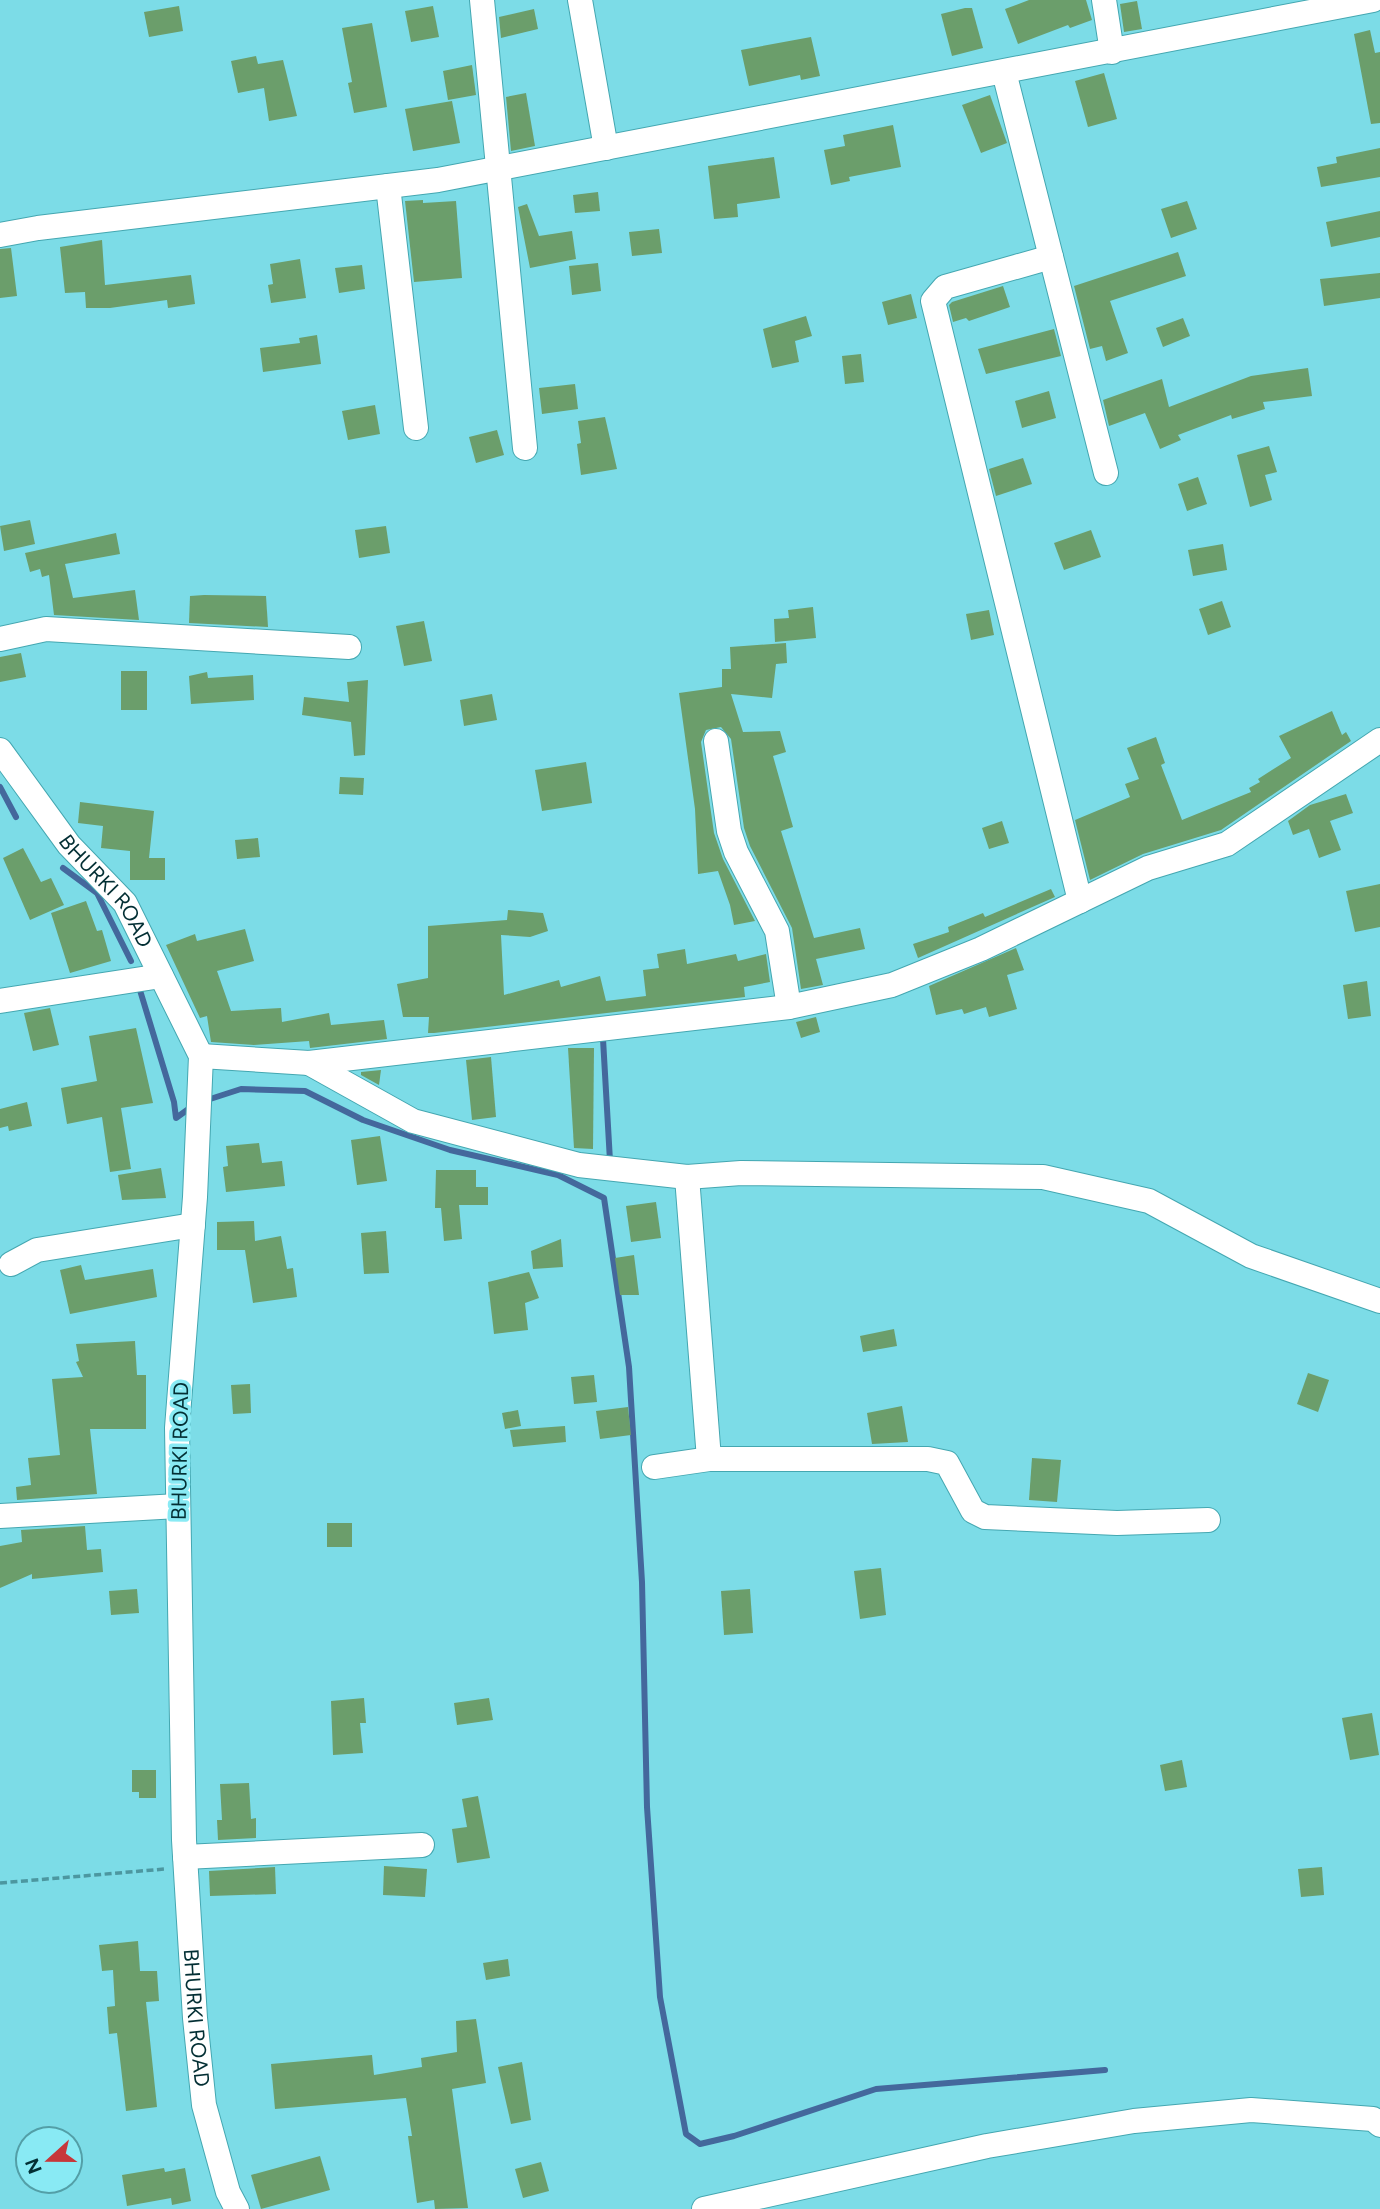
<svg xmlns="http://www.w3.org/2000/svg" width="1380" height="2209" font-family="Figtree,sans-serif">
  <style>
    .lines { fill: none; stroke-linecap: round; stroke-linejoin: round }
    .stream { stroke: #44689c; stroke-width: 6 }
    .building { fill: #6b9e6b }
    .minor-casing { stroke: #44a7b1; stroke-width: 26 }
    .path { stroke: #4c97a0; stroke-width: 3.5; stroke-dasharray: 7 3.5; stroke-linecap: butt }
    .minor { stroke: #fff; stroke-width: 24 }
    .labels { text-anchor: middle; stroke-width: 7; stroke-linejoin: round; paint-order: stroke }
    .street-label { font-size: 21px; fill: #032f34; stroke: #89eaf4 }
  </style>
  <rect width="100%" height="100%" fill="#7cdce7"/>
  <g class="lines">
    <g class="stream">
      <path d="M0 787 16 817"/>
      <path d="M63 868 97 893 131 961"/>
      <path d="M139 987 174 1102 176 1118 194 1105"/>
      <path d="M603 1039 610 1161"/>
      <path d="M204 1101 241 1089 305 1091 363 1120 450 1150 558 1175 604 1198 629 1367 642 1582 647 1807 660 1997 686 2134 700 2144 734 2136 876 2089 1105 2070"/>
    </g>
  </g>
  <g class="building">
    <path d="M1029 0H1086L1092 20 1070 28 1068 25 1018 44 1005 9Z"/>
    <path d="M1137 1 1142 29 1124 32 1120 4Z"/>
    <path d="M179 6 183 31 149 37 144 12Z"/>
    <path d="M433 6 439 37 411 42 405 11Z"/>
    <path d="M965 8H972L983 48 952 56 941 14Z"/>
    <path d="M534 9 538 29 501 38 499 17Z"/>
    <path d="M372 23 387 107 354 113 348 83 352 82 342 28Z"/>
    <path d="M1370 30 1375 53 1380 52V123L1371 124 1354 34Z"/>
    <path d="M811 37 820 76 801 80 800 75 749 86 741 50Z"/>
    <path d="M256 56 258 64 283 60 297 116 269 121 264 88 238 93 231 61Z"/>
    <path d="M472 65 476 95 448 100 443 71Z"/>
    <path d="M1104 73 1117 119 1088 127 1075 81Z"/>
    <path d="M526 93 535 146 511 151 506 97Z"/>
    <path d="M990 95 1007 143 981 153 962 105Z"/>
    <path d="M452 101 460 143 413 151 405 109Z"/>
    <path d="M893 125 901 167 849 177 850 181 831 185 824 150 845 146 843 135Z"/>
    <path d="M1380 148V177L1321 187 1317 167 1337 163 1336 157Z"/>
    <path d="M774 157 780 198 737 204 738 217 714 219 708 166Z"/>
    <path d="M598 192 600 211 575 213 573 195Z"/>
    <path d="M423 200V203L456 201 462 278 414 282 405 201Z"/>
    <path d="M1187 201 1197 229 1171 238 1161 209Z"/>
    <path d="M527 204 539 236 572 231 576 259 530 268 518 207Z"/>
    <path d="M1380 211V237L1331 247 1326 222Z"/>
    <path d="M659 229 662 253 632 256 629 232Z"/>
    <path d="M102 240 105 285 191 275 195 304 168 308 167 300 110 308H86L85 292 65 293 60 247Z"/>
    <path d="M11 248 17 296 0 298V249Z"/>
    <path d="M1178 252 1186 276 1110 301 1128 353 1106 361 1102 346 1090 349 1074 286Z"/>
    <path d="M300 259 306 298 271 303 268 285 273 284 270 264Z"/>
    <path d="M598 263 601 291 572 295 569 266Z"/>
    <path d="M362 265 365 289 339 293 335 268Z"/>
    <path d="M1380 273V298L1324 306 1320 279Z"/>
    <path d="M1003 286 1010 307 969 321 966 318 953 322 949 305 952 302Z"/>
    <path d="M911 294 917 318 888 325 882 302Z"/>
    <path d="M806 316 812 336 795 341 799 362 772 368 763 329Z"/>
    <path d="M1183 318 1190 336 1163 347 1156 328Z"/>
    <path d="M1054 329 1061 356 986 374 978 349Z"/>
    <path d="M317 335 321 364 263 372 260 348 300 343 299 338Z"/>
    <path d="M861 354 864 382 845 384 842 356Z"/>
    <path d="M1308 368 1312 396 1263 402 1265 409 1232 419 1231 415 1178 435 1181 440 1160 449 1145 413 1109 426 1103 400 1162 379 1169 407 1251 376Z"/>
    <path d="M575 384 578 409 542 414 539 388Z"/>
    <path d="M1049 391 1056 418 1022 428 1015 401Z"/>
    <path d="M375 405 380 434 348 440 342 411Z"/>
    <path d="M605 417 617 469 581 475 577 444 581 443 578 421Z"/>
    <path d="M497 430 504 455 476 463 469 437Z"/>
    <path d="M1269 446 1277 472 1265 475 1272 500 1250 507 1237 455Z"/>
    <path d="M1023 458 1032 484 996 496 989 469Z"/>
    <path d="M1198 477 1207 504 1187 511 1178 484Z"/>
    <path d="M30 520 35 544 4 551 0 526Z"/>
    <path d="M386 526 390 553 359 558 355 530Z"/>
    <path d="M1091 530 1101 557 1064 570 1054 543Z"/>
    <path d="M116 533 120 554 65 564 73 598 135 590 139 620 54 615 49 575 42 577 40 569 30 572 25 553Z"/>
    <path d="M1223 544 1227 570 1193 576 1188 550Z"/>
    <path d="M204 595 266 596 268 627 189 623 190 596Z"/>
    <path d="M1222 601 1231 627 1208 635 1199 609Z"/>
    <path d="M813 607 816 638 775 642 774 619 789 618 788 610Z"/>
    <path d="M989 610 994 635 971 640 966 614Z"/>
    <path d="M424 621 432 661 404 666 396 626Z"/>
    <path d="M786 643 787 663 776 664 772 698 731 694 743 732 780 731 786 752 773 756 793 827 781 831 814 938 860 928 865 949 816 959 823 985 801 989 792 928 750 846 744 828 731 739 721 727 706 730 701 742 714 833 723 859 755 921 734 925 730 905 718 871 698 874 695 809 679 693 722 687V669H731L730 647Z"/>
    <path d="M21 653 26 677 0 682V657Z"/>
    <rect x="121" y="671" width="26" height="39"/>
    <path d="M207 672 208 678 253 675 254 700 191 704 189 676Z"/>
    <path d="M368 680 365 755 354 756 351 722 302 715 304 697 349 702 347 682Z"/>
    <path d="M492 694 497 720 464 726 460 700Z"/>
    <path d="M1332 711 1342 735 1346 732 1351 741 1221 830 1143 854 1090 880 1075 820 1130 797 1125 784 1139 779 1127 748 1156 737 1165 763 1161 765 1182 820 1251 792 1249 788 1260 782 1258 779 1291 758 1279 736Z"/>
    <path d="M586 762 592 803 542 811 535 770Z"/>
    <path d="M340 777 364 778 363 795 339 794Z"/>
    <path d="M1346 794 1353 813 1330 821 1341 850 1319 858 1309 829 1293 835 1288 821 1310 805Z"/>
    <path d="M80 802 154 811 149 858H165V880H130V851L101 848 103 826 78 823Z"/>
    <path d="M1002 821 1009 843 989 849 982 828Z"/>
    <path d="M258 838 260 857 237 859 235 840Z"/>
    <path d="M23 848 41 882 51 878 64 905 30 920 3 858Z"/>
    <path d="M1380 884V927L1355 932 1346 891Z"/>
    <path d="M1051 889 1055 897 918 958 913 944 949 932 948 927 983 913 985 917Z"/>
    <path d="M86 901 97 931 102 930 111 961 70 973 51 913Z"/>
    <path d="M508 910 543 913 548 931 530 937 501 935 504 995 559 980 561 987 600 976 606 1001 646 996 643 970 659 968 657 954 685 949 687 964 736 954 738 961 766 954 770 982 744 987 745 997 434 1033H428L429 1017H403L397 984 428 978V926L507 920Z"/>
    <path d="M245 929 254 961 217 971 231 1011 281 1008 282 1022 329 1013 331 1025 384 1020 387 1039 310 1048 309 1041 254 1045 211 1042 207 1016 200 1018 166 945 195 934 197 941Z"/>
    <path d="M1016 948 1024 970 1007 975 1017 1009 989 1017 986 1007 964 1014 962 1009 936 1015 929 986Z"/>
    <path d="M1367 981 1371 1016 1348 1019 1343 985Z"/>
    <path d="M50 1008 59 1045 33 1051 24 1013Z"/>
    <path d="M816 1017 820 1032 801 1038 796 1022Z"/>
    <path d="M136 1028 153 1103 121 1108 131 1169 110 1172 102 1117 67 1124 61 1088 97 1081 89 1036Z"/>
    <path d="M568 1048H594L593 1149 574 1148Z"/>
    <path d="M491 1057 496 1117 472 1120 466 1060Z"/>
    <path d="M381 1070 379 1085 361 1075V1072Z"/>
    <path d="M27 1102 32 1126 9 1131 8 1126 0 1128V1109Z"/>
    <path d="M380 1136 387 1181 357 1185 351 1140Z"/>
    <path d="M259 1143 262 1163 282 1161 285 1186 226 1192 223 1167 228 1166 226 1146Z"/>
    <path d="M161 1168 166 1198 122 1200 118 1175Z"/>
    <path d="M436 1170H476V1187H488V1205H459L462 1239 444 1241 441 1208H435Z"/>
    <path d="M656 1202 661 1238 631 1242 626 1206Z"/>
    <path d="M254 1221 255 1241 281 1236 287 1269 293 1268 297 1297 253 1303 245 1250H217V1222Z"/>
    <path d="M386 1231 389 1273 364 1274 361 1233Z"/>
    <path d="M561 1239 563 1267 533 1269 531 1251Z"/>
    <path d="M634 1255 639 1295H620L615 1258Z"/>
    <path d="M81 1265 85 1280 153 1269 157 1297 70 1314 60 1270Z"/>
    <path d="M529 1272 539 1298 525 1303 528 1330 494 1334 488 1282Z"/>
    <path d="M894 1329 897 1346 863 1352 860 1336Z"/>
    <path d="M135 1341 137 1375H146V1429H90L97 1494 17 1500 16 1487 31 1485 28 1458 60 1455 52 1379 83 1377 76 1362 79 1361 76 1344Z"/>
    <path d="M1308 1373 1329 1380 1318 1412 1297 1404Z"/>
    <path d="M594 1375 597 1402 574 1404 571 1377Z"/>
    <path d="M250 1384 251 1413 233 1414 231 1385Z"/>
    <path d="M902 1406 908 1442 872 1444 867 1413Z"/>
    <path d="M628 1407 631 1435 600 1439 596 1411Z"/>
    <path d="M518 1410 521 1426 505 1429 502 1413Z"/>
    <path d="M565 1426 566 1442 513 1447 510 1430Z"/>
    <path d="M1032 1458 1061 1460 1057 1502 1029 1500Z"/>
    <rect x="327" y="1523" width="25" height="24"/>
    <path d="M85 1526 87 1550 101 1549 103 1572 32 1579V1574L0 1588V1546L22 1542 21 1530Z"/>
    <path d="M881 1568 886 1615 860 1619 854 1571Z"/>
    <path d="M137 1589 139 1613 111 1615 109 1591Z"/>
    <path d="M750 1589 753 1633 724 1635 721 1591Z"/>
    <path d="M364 1698 366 1723H360L363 1753 333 1755 331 1701Z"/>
    <path d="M489 1698 493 1720 457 1725 454 1703Z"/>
    <path d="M1372 1713 1379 1755 1350 1760 1342 1718Z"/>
    <path d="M1182 1760 1187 1787 1165 1791 1160 1765Z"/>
    <path d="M132 1770H156V1798H139V1792H132Z"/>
    <path d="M249 1783 251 1819 256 1818V1838L218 1840 217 1820H222L220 1784Z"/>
    <path d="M478 1796 490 1858 457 1863 452 1829 467 1827 462 1799Z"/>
    <path d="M384 1866 427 1869 425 1897 383 1895Z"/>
    <path d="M275 1867 276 1894 210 1896 209 1871Z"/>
    <path d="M1322 1867 1324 1895 1301 1897 1298 1869Z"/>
    <path d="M138 1941 140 1971H157L159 2001 146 2002 157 2107 126 2111 117 2033 109 2034 107 2007 115 2006 113 1970 102 1971 99 1945Z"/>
    <path d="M508 1959 510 1976 486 1980 483 1963Z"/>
    <path d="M476 2019 486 2083 452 2089 468 2208 435 2209 434 2200 417 2203 408 2136H412L406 2098 275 2109 271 2064 372 2055 374 2075 422 2067 421 2058 457 2052 456 2021Z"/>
    <path d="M522 2062 531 2120 511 2124 498 2067Z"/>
    <path d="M320 2156 330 2190 261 2209 251 2175Z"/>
    <path d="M541 2162 549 2191 523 2198 515 2169Z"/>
    <path d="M164 2168 165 2172 185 2168 191 2201 172 2205 171 2198 127 2206 122 2175Z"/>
  </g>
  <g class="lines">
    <g class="minor-casing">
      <g id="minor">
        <path d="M482 0 525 448"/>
        <path d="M580 0 606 148"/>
        <path d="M1104 0 1112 52"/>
        <path d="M1004 72 1106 473"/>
        <path d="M388 186 416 428"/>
        <path d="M0 235 38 228 438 180 1373 0"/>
        <path d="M1051 257 945 287 933 301 1080 901"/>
        <path d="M0 639 46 629 349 647"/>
        <path d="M716 741 729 831 736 852 777 931 789 1007"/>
        <path id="s1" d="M0 750 69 845 125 903 201 1056 195 1197 177 1428 184 1840 195 2018 204 2105 228 2192 237 2209"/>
        <path d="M0 1001 161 976"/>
        <path d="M201 1056 309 1063 789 1007 892 985 981 949 1148 868 1227 844 1380 740"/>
        <path d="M309 1063 413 1121 579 1165 687 1177 741 1173 1043 1177 1149 1201 1251 1256 1380 1301"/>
        <path d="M687 1177 709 1459"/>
        <path d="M11 1264 37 1250 193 1225"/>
        <path d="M654 1467 709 1459H928L947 1463 973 1511 985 1517 1117 1523 1208 1520"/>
        <path d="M0 1516 178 1506"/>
        <path d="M185 1857 422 1845"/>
        <path d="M704 2209 987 2146 1134 2121 1251 2110 1373 2119 1380 2125"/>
      </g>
    </g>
    <path class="path" d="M0 1883 165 1869"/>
    <use href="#minor" class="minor"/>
  </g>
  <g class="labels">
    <g class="street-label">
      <text dy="7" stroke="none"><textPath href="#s1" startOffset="177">BHURKI ROAD</textPath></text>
      <text transform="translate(180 1451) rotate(-89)" y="7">BHURKI ROAD</text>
      <text dy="7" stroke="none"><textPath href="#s1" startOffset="1332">BHURKI ROAD</textPath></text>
    </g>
  </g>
  <g transform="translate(49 2160) rotate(249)"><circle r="33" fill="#89eaf4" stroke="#539fa7" stroke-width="2"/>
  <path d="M0-5L12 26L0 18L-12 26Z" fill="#c7373a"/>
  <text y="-10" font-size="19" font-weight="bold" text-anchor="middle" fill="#032f34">N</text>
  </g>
</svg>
